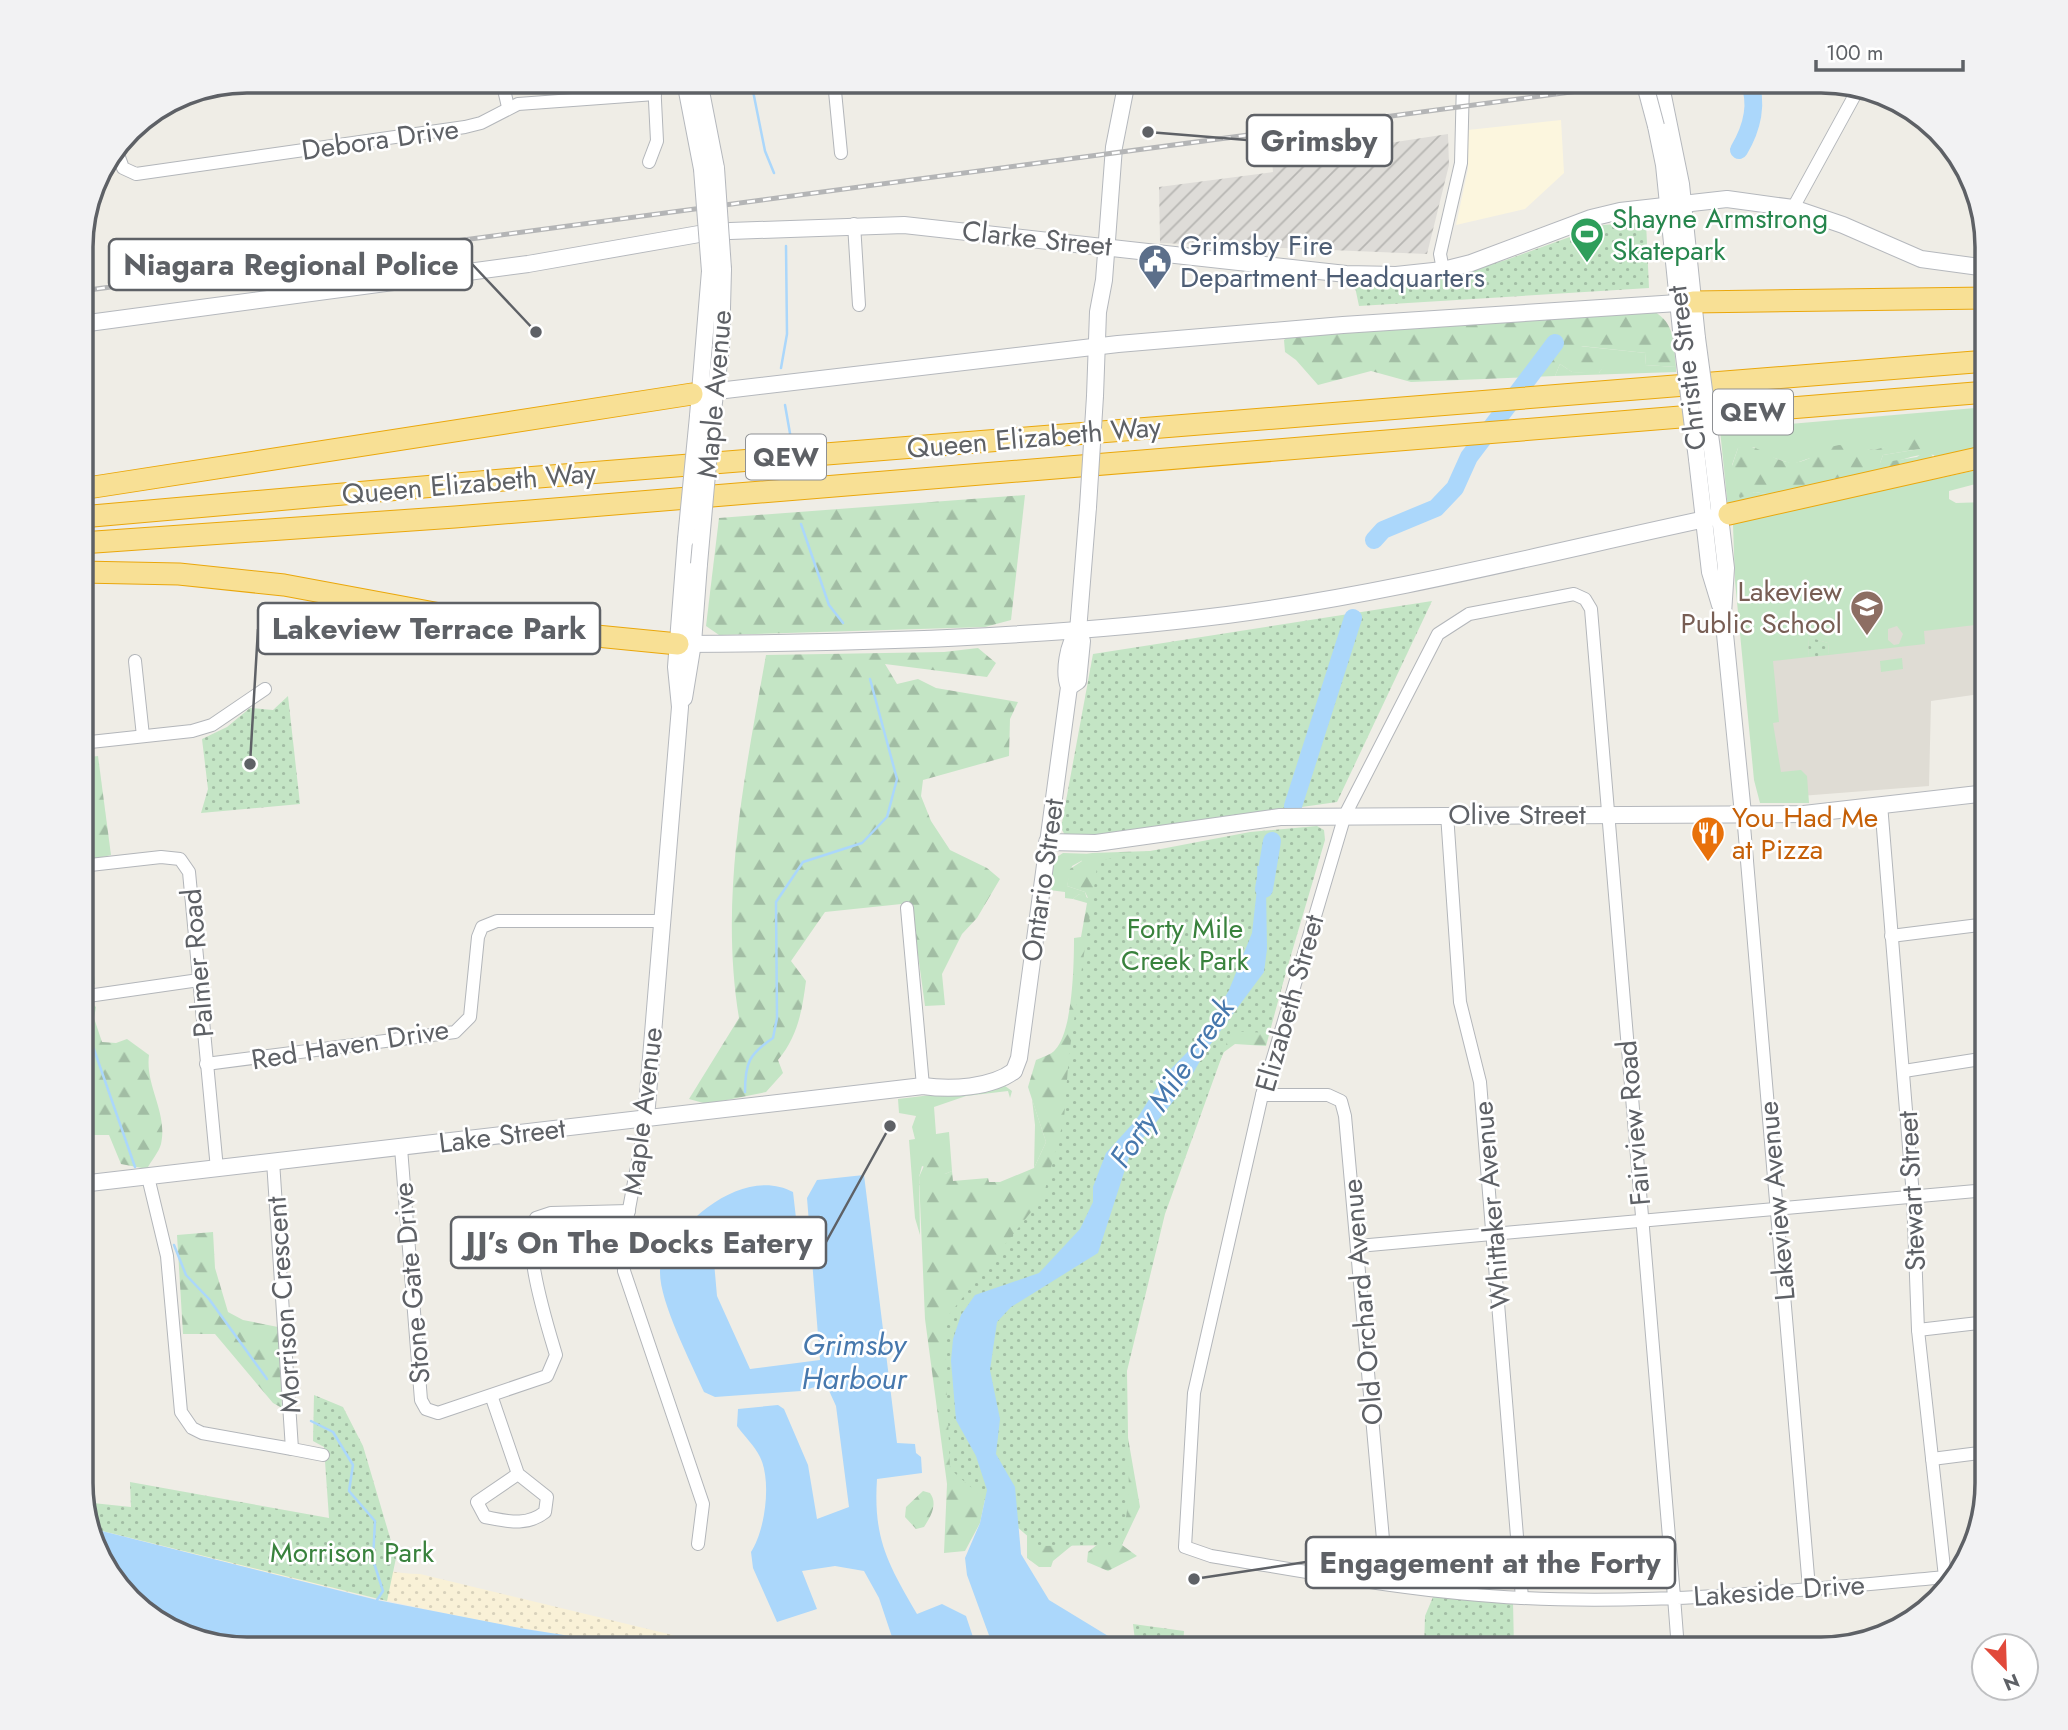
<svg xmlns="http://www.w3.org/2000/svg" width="2068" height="1730" font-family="Jost,sans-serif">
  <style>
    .commercial { fill: #fcf6de }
    .industrial { fill: url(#industrial-furrows) }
    .education { fill: #dfdcd4 }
    .grass { fill: #c4e5c5; fill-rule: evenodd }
    .forest { fill: url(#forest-firs) }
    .sand { fill: url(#sand-dots) }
    .park { fill: url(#park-dots) }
    .water { fill: #abd7fb }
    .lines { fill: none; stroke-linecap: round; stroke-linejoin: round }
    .stream { stroke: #abd7fb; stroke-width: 2.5 }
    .river { stroke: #abd7fb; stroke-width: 18 }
    .street-casing { stroke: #b3b6ba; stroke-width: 14 }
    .secondary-casing { stroke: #b5b8bd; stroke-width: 18 }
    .highway-casing { stroke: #eaa70b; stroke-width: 23 }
    .street { stroke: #fff; stroke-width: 12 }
    .secondary { stroke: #fff; stroke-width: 16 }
    .highway { stroke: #f8e095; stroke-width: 21 }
    .rail-casing { stroke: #b4b5b6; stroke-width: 5 }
    .rail { stroke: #fff; stroke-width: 2.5; stroke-dasharray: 8; stroke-linecap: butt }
    .secondary-bridge-casing { stroke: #b5b8bd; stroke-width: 18; stroke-linecap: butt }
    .secondary-bridge { stroke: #fff; stroke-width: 16 }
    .labels { text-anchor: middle; stroke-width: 5; stroke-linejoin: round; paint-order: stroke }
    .shield { fill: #fff; stroke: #8e9094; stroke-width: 2 }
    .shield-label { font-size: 26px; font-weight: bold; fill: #5e6166 }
    .street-label { font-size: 28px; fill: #5e6166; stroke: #fff }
    .leisure-label { font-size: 28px; fill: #27864d; stroke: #fff; text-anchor: start }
    .service-label { font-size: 28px; fill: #4e5e75; stroke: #fff; text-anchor: start }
    .education-label { font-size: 28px; fill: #785e54; stroke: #fff; text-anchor: end }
    .food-label { font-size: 28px; fill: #c56008; stroke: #fff; text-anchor: start }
    .park-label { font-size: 28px; fill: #39823d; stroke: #fff }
    .water-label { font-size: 30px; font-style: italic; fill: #4778ad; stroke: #fff }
    .rim { fill: none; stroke: #5e6166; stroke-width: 3.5 }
    .leader { fill: none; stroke: #5e6166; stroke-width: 2.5 }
    .callout-dot { fill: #5e6166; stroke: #fff; stroke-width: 2.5 }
    .callout { fill: #fff; stroke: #5e6166; stroke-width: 2.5 }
    .callout-label { font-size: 30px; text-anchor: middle; font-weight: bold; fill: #5e6166 }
  </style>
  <defs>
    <pattern id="industrial-furrows" width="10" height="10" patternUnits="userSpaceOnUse" patternTransform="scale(1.75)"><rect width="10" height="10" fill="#dedcd8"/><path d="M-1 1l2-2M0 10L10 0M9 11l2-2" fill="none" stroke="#b7b6b3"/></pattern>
    <pattern id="forest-firs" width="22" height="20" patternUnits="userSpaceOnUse" patternTransform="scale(1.75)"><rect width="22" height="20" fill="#c4e5c5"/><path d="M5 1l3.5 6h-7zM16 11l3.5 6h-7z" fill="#a2bda4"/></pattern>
    <pattern id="sand-dots" width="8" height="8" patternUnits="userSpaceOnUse" patternTransform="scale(1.75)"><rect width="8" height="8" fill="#f9f1d7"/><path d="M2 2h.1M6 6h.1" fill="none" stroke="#d8d1bb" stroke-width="1.8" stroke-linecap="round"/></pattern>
    <pattern id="park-dots" width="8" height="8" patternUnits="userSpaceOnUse" patternTransform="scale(1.75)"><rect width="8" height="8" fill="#c4e5c5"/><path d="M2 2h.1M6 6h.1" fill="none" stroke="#a2bda4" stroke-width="1.8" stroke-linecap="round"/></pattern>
  </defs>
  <rect width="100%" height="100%" fill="#efede6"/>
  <path class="commercial" d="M1561 120 1564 173 1525 209 1456 225 1468 169V130Z"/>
  <path class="industrial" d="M1448 134 1449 165 1427 254 1160 243 1159 187 1273 172 1272 161Z"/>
  <path class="education" d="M1744 566 1984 624 1987 693 1931 701 1929 786 1761 799Z"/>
  <g class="grass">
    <path d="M1579 346 1646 353 1645 365 1676 367V372L1555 376 1560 364 1572 372 1599 373 1604 365Z"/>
    <path d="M1987 407V452L1936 462 1934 455C1918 451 1898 464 1880 463L1883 455 1920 449 1912 441 1874 450 1859 449 1810 458 1793 464 1762 454 1754 447 1738 448 1732 465 1742 496 1755 492 1778 496 1728 508 1720 430Z"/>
    <path d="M1987 468V481L1949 491V499L1956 503 1987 502V633L1984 624 1924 631 1925 644 1829 655 1828 643 1808 637 1809 657 1773 661 1779 722 1773 723 1781 772 1801 770 1807 776 1809 803H1760L1754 780 1735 581 1733 525 1737 521ZM1897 626 1903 634 1899 644 1894 645 1888 640V629Z"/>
    <path d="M1902 658 1903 669 1881 672 1880 661Z"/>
    <path d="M1063 853 1094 854 1072 866 1067 886 1085 892 1087 899 1079 894 1073 899 1065 898V892L1049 890 1054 859Z"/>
    <path d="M1005 1086 1012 1091 1010 1098 1008 1091 966 1096 934 1107 936 1134 949 1132 952 1171 945 1174 922 1166 919 1177 920 1235 915 1218 909 1140 915 1139 912 1127 916 1116 899 1113 898 1099Z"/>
    <path d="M1032 1099 1046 1142 1034 1168 1035 1125Z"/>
  </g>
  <g class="forest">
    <path d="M1653 311C1676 323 1673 344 1676 367L1645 365 1646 353 1581 346 1605 365 1598 374 1572 372 1560 364 1555 376 1411 382 1371 371 1318 385 1296 360 1285 352 1284 340 1289 336Z"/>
    <path d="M1920 437 1925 442 1920 449 1883 455 1880 463 1917 457 1928 449 1936 462 1778 496 1755 492 1740 498 1729 475 1738 448C1762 438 1777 475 1810 458L1813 451 1839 445 1874 450Z"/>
    <path d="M1025 495 1011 620 985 627 719 635 706 626 719 518Z"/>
    <path d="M978 648 996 663 987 677 885 664 897 684 918 679 936 688 1018 702 1010 719 1009 756 923 780 921 796 931 821 950 850 987 868 1000 879 977 918 962 934 942 974 945 1005 925 1006 911 903 825 912 791 961 806 981C802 1011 798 1036 778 1060L783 1073 766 1092 707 1104 689 1099 739 1018C719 896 745 775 766 655L944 652Z"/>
    <path d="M98 756 111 855 86 861 81 817V758Z"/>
    <path d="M1320 845 1266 1046 1235 1044 1224 1052 1176 1156 1119 1386 1140 1507 1122 1545 1137 1556 1108 1571 1087 1562 1088 1552 1098 1544 1081 1538 1053 1561 1051 1567H1039L1027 1558V1520L1017 1507 1267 949 987 1490 980 1523 965 1551 944 1553 947 1484 925 1319 919 1177 927 1159 934 1156 941 1162 945 1174 952 1171 953 1181 988 1178 989 1182H1000L1034 1168 1046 1142 1028 1087 1036 1060C1042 1057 1051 1055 1055 1050 1073 1031 1074 964 1074 938L1081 937 1087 903 1073 899 1079 894 1088 898 1085 892 1067 886 1070 869 1082 861 1081 855 1092 853Z"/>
    <path d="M83 880 95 984 81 985V881Z"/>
    <path d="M90 1002 96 1007 94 1018 102 1042 116 1043 127 1039 149 1055C145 1086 168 1112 161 1144 159 1152 151 1161 147 1169L121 1164 109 1135H85L81 1125V1004Z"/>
    <path d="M213 1232 215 1268 228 1312 243 1320 278 1327 282 1408 273 1403 215 1334H183L177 1235Z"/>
    <path d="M923 1491 930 1493C938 1504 931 1516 924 1527L916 1529 905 1517 906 1507Z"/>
  </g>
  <path class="sand" d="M85 1509C152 1528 222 1529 290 1544 334 1554 375 1574 420 1574L714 1645 715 1649C633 1649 553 1634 473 1619 344 1593 217 1560 90 1528Z"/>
  <g class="park">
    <path d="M1646 222 1649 288 1359 306 1354 282 1446 277 1506 260 1603 225Z"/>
    <path d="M1432 601 1337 802 1087 837H1066L1061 828 1093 654Z"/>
    <path d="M1808 637 1828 643 1829 655 1809 657Z"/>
    <path d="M288 696 300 804 201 813 208 789 202 739 227 727 250 708 273 710Z"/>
    <path d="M1317 826 1324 830 1325 840 1268 1033 1231 1031 1165 1214 1127 1371 1129 1497 1122 1545 1039 1546 950 1469 944 1321 1043 1197 1064 1119 1069 1054 1098 861 1250 832Z"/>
    <path d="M314 1395 343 1407 363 1446 396 1558 387 1601 90 1528 83 1502 131 1507 130 1482 329 1518 324 1447 313 1441Z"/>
    <path d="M1433 1597 1513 1601 1514 1649 1424 1648 1425 1616Z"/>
    <path d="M1133 1624 1184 1631 1183 1649H1136Z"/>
  </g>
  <g class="water">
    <path d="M1257 866 1274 867 1266 887 1267 949 1264 972 1207 1049 1185 1087 1130 1154 1098 1253 1011 1307 997 1322 990 1370 1000 1419 996 1454 1015 1487 1021 1554 1049 1600 1118 1642 1120 1649H994L967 1575 965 1558 980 1523 987 1490 976 1456 956 1420 951 1361 953 1339 961 1315 975 1295 1039 1273 1080 1229 1093 1202V1187L1106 1153 1136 1120 1164 1076 1204 1035 1229 990 1252 933 1258 880Z"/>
    <path d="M864 1175 897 1443 915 1444 916 1453 921 1457 922 1473 877 1479C873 1539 888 1564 917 1614L942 1604 966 1616 977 1649H896L879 1598 864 1571 835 1566 802 1571 817 1609 777 1622 753 1568 751 1552C765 1531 772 1481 760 1457 755 1446 744 1436 737 1426L738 1409 778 1405 784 1409 808 1465 817 1519 849 1507 836 1406 826 1384 801 1391 715 1397 704 1392C691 1362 659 1301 660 1271 660 1264 666 1257 669 1251 689 1212 749 1168 793 1192L796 1218 792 1224 745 1230 719 1247 714 1262 717 1296 750 1369 820 1360 807 1198 817 1180Z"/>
    <path d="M90 1528 377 1600 525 1629 654 1649H247C227 1646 201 1645 183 1636 138 1616 103 1575 90 1528Z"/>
  </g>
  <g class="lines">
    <g class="stream">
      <path d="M751 81 765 151 774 173"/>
      <path d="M781 368 787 334 786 246"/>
      <path d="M785 405 791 439"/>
      <path d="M801 524 829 605 843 623"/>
      <path d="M85 758 93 850"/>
      <path d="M81 1012 135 1167"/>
      <path d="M745 1092C745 1063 749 1054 773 1038L777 1018 776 902 803 862 862 843 887 817 897 779 870 679"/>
      <path d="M174 1245 186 1275 209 1299 267 1379"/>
      <path d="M311 1421 333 1432 353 1465 349 1491 375 1521 373 1560 383 1591 377 1600"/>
    </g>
    <g class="river">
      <path d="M1739 150C1752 128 1758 103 1749 81"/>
      <path d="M1374 540 1383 530 1436 508 1455 488 1469 457 1555 343"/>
      <path d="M1293 806 1353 618"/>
      <path d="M1264 889 1272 841"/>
    </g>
    <g class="street-casing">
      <g id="street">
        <path d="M502 81 508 107"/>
        <path d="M834 81 841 153"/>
        <path d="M116 149 123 168 136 174 465 127 481 123 518 104 655 94"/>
        <path d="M649 162 657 141 654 81"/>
        <path d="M1793 208 1856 93 1862 89"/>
        <path d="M854 224 859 305"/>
        <path d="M1443 270 1440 254 1461 163 1463 81"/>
        <path d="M135 661 143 736"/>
        <path d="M81 743 192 731 212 725 265 689"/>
        <path d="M1881 804 1913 1196 1918 1330 1945 1577"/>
        <path d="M1447 814 1460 1002 1480 1082 1522 1598"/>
        <path d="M1743 814 1809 1588"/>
        <path d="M81 866 161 857 180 859 189 872 217 1169"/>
        <path d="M907 908 923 1086"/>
        <path d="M1891 936 1987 924"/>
        <path d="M81 997 199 980"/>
        <path d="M206 1064 455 1032 470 1017 478 937 482 927 497 921H661"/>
        <path d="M1904 1071 1987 1058"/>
        <path d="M1262 1095H1328L1341 1101 1345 1116 1387 1584"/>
        <path d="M646 1118 623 1241 624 1271 703 1504 698 1544"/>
        <path d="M401 1148 421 1400 426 1409 438 1413 547 1376 556 1355C548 1328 520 1241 536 1218L551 1213 629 1211"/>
        <path d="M148 1177 167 1256 181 1412 192 1428 202 1433 292 1449 273 1161"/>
        <path d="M1358 1246 1987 1190"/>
        <path d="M1918 1330 1987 1322"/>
        <path d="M492 1398 518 1474 547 1497 545 1512C526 1527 507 1521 485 1517L477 1502 518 1474"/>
        <path d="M292 1449 323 1455"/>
        <path d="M1932 1459 1987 1452"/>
        <path d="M1678 1649 1674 1597 1591 609 1585 599 1574 594 1469 614 1438 634 1345 815 1262 1095 1194 1393 1185 1547 1211 1556C1314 1573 1418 1593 1522 1598 1666 1605 1813 1589 1957 1576"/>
      </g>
    </g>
    <g class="secondary-casing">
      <g id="secondary">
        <path d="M685 81 702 169"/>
        <path d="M699 81 716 168"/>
        <path d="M1660 81 1681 184 1697 338"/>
        <path d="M1656 126 1664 165 1682 340"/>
        <path d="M730 231 904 225 1346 274 1396 275 1443 270 1471 263 1591 218 1620 211 1727 199 1793 208 1843 225 1921 259 1987 268"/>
        <path d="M81 324 528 264 699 234"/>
        <path d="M692 394 1118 344 1343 325 1693 302"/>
        <path d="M1095 396 1098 312 1104 280 1114 147 1127 81"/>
        <path d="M698 416 710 271"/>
        <path d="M712 418 721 347 723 269"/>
        <path d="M1713 457 1726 568 1723 614 1743 814"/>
        <path d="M1697 459 1710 572 1720 605"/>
        <path d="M678 644C862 643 1044 638 1227 615 1396 593 1562 549 1729 514"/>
        <path d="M1069 687 1078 681 1082 641 1078 631 1088 507"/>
        <path d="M684 698 693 643 699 564"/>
        <path d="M1047 842 1096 843 1280 817 1804 814 1987 793"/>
        <path d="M1014 1071 1019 1058 1069 687C1063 672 1068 644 1078 631"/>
        <path d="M646 1118 680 707 676 667 686 539"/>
        <path d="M81 1184 923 1086C951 1090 991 1088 1014 1071"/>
      </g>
    </g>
    <g class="highway-casing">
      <g id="highway">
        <path d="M1693 302 1987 298"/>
        <path d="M81 489 692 394"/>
        <path d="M1729 514 1987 456"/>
        <path d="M81 517 526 478 1987 361"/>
        <path d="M81 543 455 517 1987 392"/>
        <path d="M81 572 179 574 284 585 440 614 576 634 678 644"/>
      </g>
    </g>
    <use href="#street" class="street"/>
    <use href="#secondary" class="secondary"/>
    <use href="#highway" class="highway"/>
    <g class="rail-casing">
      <path id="rail" d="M81 291 1653 81"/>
    </g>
    <use href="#rail" class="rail"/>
    <g class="secondary-bridge-casing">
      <g id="secondary-bridge">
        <path d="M1644 81 1656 126"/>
        <path d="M716 168 723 269"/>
        <path d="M702 169 710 271"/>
        <path d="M1697 338 1713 457"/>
        <path d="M1682 340 1697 459"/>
        <path d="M1088 507 1095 396"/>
        <path d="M686 539 698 416"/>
        <path d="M699 564 712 418"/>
      </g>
    </g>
    <use href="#secondary-bridge" class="secondary-bridge"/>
  </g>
  <defs>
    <g id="stadium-pin" transform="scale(1.75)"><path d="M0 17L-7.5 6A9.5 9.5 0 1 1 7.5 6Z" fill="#2e9e5b" stroke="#fff"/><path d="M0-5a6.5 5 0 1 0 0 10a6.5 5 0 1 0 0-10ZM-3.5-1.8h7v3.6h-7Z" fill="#fff"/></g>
    <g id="civic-pin" transform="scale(1.75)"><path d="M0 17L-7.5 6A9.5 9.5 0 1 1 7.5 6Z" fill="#5c6f8a" stroke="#fff"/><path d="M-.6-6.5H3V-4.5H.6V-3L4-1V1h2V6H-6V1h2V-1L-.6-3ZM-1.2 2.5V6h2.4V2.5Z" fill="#fff"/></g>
    <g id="school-pin" transform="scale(1.75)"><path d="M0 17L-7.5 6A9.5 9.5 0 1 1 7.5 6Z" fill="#8d6e63" stroke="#fff"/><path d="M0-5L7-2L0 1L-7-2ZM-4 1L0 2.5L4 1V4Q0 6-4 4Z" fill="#fff"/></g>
    <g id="restaurant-pin" transform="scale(1.75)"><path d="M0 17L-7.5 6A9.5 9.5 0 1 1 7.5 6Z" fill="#e8710a" stroke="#fff"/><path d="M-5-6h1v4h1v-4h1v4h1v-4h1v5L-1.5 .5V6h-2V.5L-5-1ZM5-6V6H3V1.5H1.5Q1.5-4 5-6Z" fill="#fff"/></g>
  </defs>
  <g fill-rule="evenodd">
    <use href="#stadium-pin" x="1587" y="234"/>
    <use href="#civic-pin" x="1155" y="261"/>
    <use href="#school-pin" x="1867" y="607"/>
    <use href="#restaurant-pin" x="1708" y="833"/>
  </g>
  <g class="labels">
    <g class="shield">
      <rect x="1713" y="389.5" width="80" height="45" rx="5"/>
      <rect x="746" y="434.5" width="80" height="45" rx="5"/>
    </g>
    <g class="shield-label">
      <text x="1753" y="421">QEW</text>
      <text x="786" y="466">QEW</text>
    </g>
    <g class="street-label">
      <text transform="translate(380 139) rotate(-8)" y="10">Debora Drive</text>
      <text transform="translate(1037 238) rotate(6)" y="10">Clarke Street</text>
      <text transform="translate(1686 368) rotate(-97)" y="10">Christie Street</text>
      <text transform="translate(714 394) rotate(-85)" y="10">Maple Avenue</text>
      <text transform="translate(1034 437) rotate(-5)" y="10">Queen Elizabeth Way</text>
      <text transform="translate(469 483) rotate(-5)" y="10">Queen Elizabeth Way</text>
      <text x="1517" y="824">Olive Street</text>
      <text transform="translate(1042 880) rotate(-82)" y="10">Ontario Street</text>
      <text transform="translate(197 963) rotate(-95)" y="10">Palmer Road</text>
      <text transform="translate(1289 1003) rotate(-74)" y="10">Elizabeth Street</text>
      <text transform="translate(350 1044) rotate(-9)" y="10">Red Haven Drive</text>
      <text transform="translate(642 1111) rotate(-83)" y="10">Maple Avenue</text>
      <text transform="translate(1633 1123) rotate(-95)" y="10">Fairview Road</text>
      <text transform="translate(502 1135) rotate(-7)" y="10">Lake Street</text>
      <text transform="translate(1911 1191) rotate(-93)" y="10">Stewart Street</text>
      <text transform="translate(1776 1201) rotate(-95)" y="10">Lakeview Avenue</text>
      <text transform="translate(1491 1205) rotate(-95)" y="10">Whittaker Avenue</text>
      <text transform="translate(411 1283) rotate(-95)" y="10">Stone Gate Drive</text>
      <text transform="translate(1362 1302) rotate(-95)" y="10">Old Orchard Avenue</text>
      <text transform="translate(283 1305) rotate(-94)" y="10">Morrison Crescent</text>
      <text transform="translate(1779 1590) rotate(-4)" y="10">Lakeside Drive</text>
    </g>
    <g class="leisure-label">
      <text x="1612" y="228">Shayne Armstrong<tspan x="1612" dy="32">Skatepark</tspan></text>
    </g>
    <g class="service-label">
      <text x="1180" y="255">Grimsby Fire<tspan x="1180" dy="32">Department Headquarters</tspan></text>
    </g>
    <g class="education-label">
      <text x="1842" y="601">Lakeview<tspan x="1842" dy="32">Public School</tspan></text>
    </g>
    <g class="food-label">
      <text x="1732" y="827">You Had Me<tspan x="1732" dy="32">at Pizza</tspan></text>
    </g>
    <g class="park-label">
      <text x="1185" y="938">Forty Mile<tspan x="1185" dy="32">Creek Park</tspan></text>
      <text x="352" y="1562">Morrison Park</text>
    </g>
    <g class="water-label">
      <text transform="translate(1172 1083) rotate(-56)" y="10">Forty Mile creek</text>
      <text x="854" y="1355">Grimsby<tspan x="854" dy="34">Harbour</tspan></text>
    </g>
  </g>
  <path d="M0 0H2068V1730H0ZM247 93H1821A154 154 0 0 1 1975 247V1483A154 154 0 0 1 1821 1637H247A154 154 0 0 1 93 1483V247A154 154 0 0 1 247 93Z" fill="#f2f2f3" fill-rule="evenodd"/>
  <path class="rim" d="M247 93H1821A154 154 0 0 1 1975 247V1483A154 154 0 0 1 1821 1637H247A154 154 0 0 1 93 1483V247A154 154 0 0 1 247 93Z"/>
  <path class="leader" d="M1148 132L1247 140M536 332L472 264M250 764L258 629M890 1126L826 1242M1194 1579L1306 1562"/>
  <g class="callout-dot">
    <circle cx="1148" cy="132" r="7"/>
    <circle cx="536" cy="332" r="7"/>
    <circle cx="250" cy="764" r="7"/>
    <circle cx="890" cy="1126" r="7"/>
    <circle cx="1194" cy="1579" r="7"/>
  </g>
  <g class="callout">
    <rect x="1247" y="115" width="145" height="51" rx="7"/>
    <rect x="109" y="239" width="363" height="51" rx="7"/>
    <rect x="258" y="603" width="342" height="51" rx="7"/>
    <rect x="451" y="1217" width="375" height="51" rx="7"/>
    <rect x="1306" y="1537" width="369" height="51" rx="7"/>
  </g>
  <g class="callout-label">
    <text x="1319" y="151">Grimsby</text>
    <text x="291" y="275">Niagara Regional Police</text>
    <text x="429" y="639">Lakeview Terrace Park</text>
    <text x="639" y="1253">JJ’s On The Docks Eatery</text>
    <text x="1490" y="1573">Engagement at the Forty</text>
  </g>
  <g transform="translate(2005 1667) rotate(157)"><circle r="33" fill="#ffffff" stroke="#bfc0c2" stroke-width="2"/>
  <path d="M0-5L12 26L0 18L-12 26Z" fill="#e1493a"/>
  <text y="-10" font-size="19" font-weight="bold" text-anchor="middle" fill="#5e6166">N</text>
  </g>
  <path d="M1816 60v10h147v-10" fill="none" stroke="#5e6166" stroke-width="3.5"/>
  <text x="1826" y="60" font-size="21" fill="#5e6166" stroke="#ffffff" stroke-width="5" paint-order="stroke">100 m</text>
</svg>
